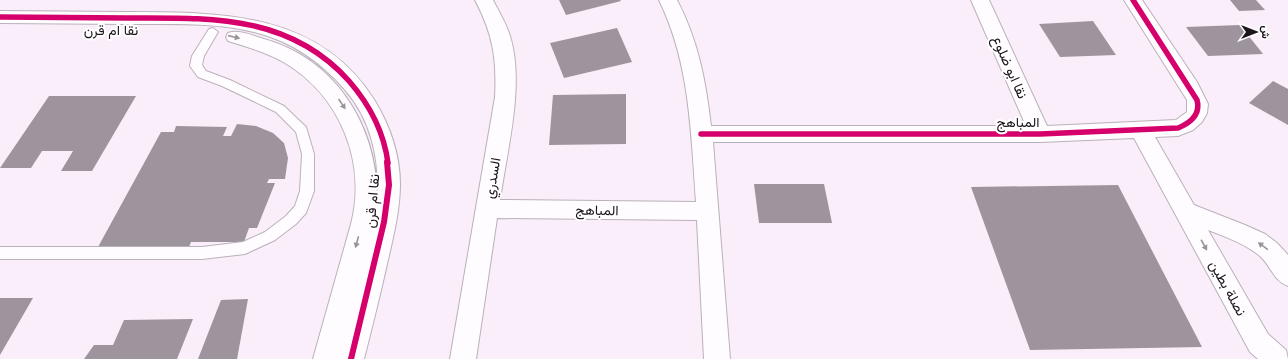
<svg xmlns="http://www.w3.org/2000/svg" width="1288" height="359" font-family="Poppins,Vazirmatn,sans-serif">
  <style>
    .building { fill: #9d949d }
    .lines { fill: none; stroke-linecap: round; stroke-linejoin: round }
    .lane-casing { stroke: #bab1ba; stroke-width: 2 }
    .street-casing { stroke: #bab1ba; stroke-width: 2 }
    .lane { fill: #fefcfe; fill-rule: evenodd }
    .street { fill: #fefcfe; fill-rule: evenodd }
    .cycleway-far1-casing { stroke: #fff; stroke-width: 8 }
    .cycleway-casing { stroke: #fff; stroke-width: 9 }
    .cycleway-far1 { stroke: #d6006c; stroke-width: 5.5 }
    .cycleway { stroke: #d6006c; stroke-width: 6 }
    .oneway { fill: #989498 }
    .labels { text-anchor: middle; stroke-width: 4; stroke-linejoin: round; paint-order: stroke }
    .street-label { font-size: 14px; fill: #1b141b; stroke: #fff }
  </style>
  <rect width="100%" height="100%" fill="#f9eef9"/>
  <g class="building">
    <path d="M559 0H620L621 1 566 15Z"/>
    <path d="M1230 0H1256L1265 10 1239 11Z"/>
    <path d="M1093 21 1116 55 1060 57 1039 24Z"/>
    <path d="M1240 25 1263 54 1208 56 1186 27Z"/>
    <path d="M617 28 632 62 564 78 550 43Z"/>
    <path d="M1273 81 1288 89V125L1249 103Z"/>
    <path d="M626 94V144L549 145 553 95Z"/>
    <path d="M49 96H136L92 171H61L73 151H42L31 168H0Z"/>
    <path d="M237 124 256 126 273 133 284 143 288 158 285 179H269L267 183H275L257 228H249L244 242H191L189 247H98L161 132H174L176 126 227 127 223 136H231Z"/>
    <path d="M754 184H824L832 223H759Z"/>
    <path d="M1118 185 1202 347 1030 350 971 187Z"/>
    <path d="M0 298H33L0 355Z"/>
    <path d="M248 299 237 359H198L221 300Z"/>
    <path d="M193 319 177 359H84L94 345H113L124 320Z"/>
  </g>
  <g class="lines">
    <g class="lane-casing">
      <path id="lane" d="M213 28 218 32 204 56 202 65 206 71 230 80 284 106 306 127 314 154V191L306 213 296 224 275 240 245 254 202 259H0V247H202L243 242 265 232 286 216 295 206 300 191 302 154 296 132 276 112 222 86 198 77 190 66 192 56 209 29Z"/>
    </g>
    <g class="street-casing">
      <g id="street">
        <path d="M475 0H493C499 12 506 23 510 36 525 84 507 150 500 200L696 202C691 133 690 63 659 0H677C698 40 706 81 711 126H1026L971 0H989L1047 126 1176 120 1187 112V100L1124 0H1142L1197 82 1208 104 1207 113 1202 122 1193 130 1178 136 1155 137 1194 205 1245 225 1265 234 1277 243 1288 255V286C1273 280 1272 268 1261 257 1246 244 1226 237 1208 230L1268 334 1286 350 1288 359H1258L1250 352 1134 138 1040 142H713L730 359H704L697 220 497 218 476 359H450L495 97C497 59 493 34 475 0Z"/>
        <path d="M0 11C43 11 85 12 128 12 222 12 320 12 375 101 390 126 400 155 400 184 400 211 393 238 387 264 380 296 372 327 364 359H313L351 224C367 162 340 96 285 63 268 53 248 47 228 41L226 37 228 33C240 29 253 36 264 39 335 59 376 124 377 195 380 158 370 119 346 91 284 18 214 24 127 24 85 24 42 23 0 23Z"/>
      </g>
    </g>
    <use href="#lane" class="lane"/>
    <use href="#street" class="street"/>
    <g class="cycleway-far1-casing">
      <g id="cycleway-far1">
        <path d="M0 17C42 17 85 18 127 18 210 18 289 14 349 81 369 104 384 133 388 163"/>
        <path d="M701 134H1040L1178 128C1190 123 1201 115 1197 100L1133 0"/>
      </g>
    </g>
    <g class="cycleway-casing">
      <path id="cycleway" d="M351 359 384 222 389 185 387 162"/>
    </g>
    <use href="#cycleway-far1" class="cycleway-far1"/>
    <use href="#cycleway" class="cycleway"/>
  </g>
  <defs><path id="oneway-solid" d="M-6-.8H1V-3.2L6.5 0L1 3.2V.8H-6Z"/></defs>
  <g class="oneway">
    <use href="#oneway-solid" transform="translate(234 37) rotate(13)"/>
    <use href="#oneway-solid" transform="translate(342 104) rotate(56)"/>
    <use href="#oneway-solid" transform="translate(357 242) rotate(105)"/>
    <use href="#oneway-solid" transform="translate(1204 245) rotate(61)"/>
    <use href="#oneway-solid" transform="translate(1263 246) rotate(-144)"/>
  </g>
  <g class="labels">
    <g class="street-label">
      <text x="111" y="35">نقا ام قرن</text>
      <text transform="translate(1010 67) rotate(66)" y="5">نقا ابو ضلوع</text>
      <text x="1018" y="127">المباهج</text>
      <text transform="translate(492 178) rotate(-80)" y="5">السدري</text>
      <text transform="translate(372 201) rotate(-85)" y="5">نقا ام قرن</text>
      <text transform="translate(597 210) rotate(1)" y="5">المباهج</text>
      <text transform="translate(1228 288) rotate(61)" y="5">نصلة بطين</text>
    </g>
  </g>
  <g transform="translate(1256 32) rotate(90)" stroke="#ffffff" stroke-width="3" paint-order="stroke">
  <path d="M0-3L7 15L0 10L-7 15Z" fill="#1b141b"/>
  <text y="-6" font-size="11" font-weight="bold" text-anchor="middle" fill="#1b141b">ش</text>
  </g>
</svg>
